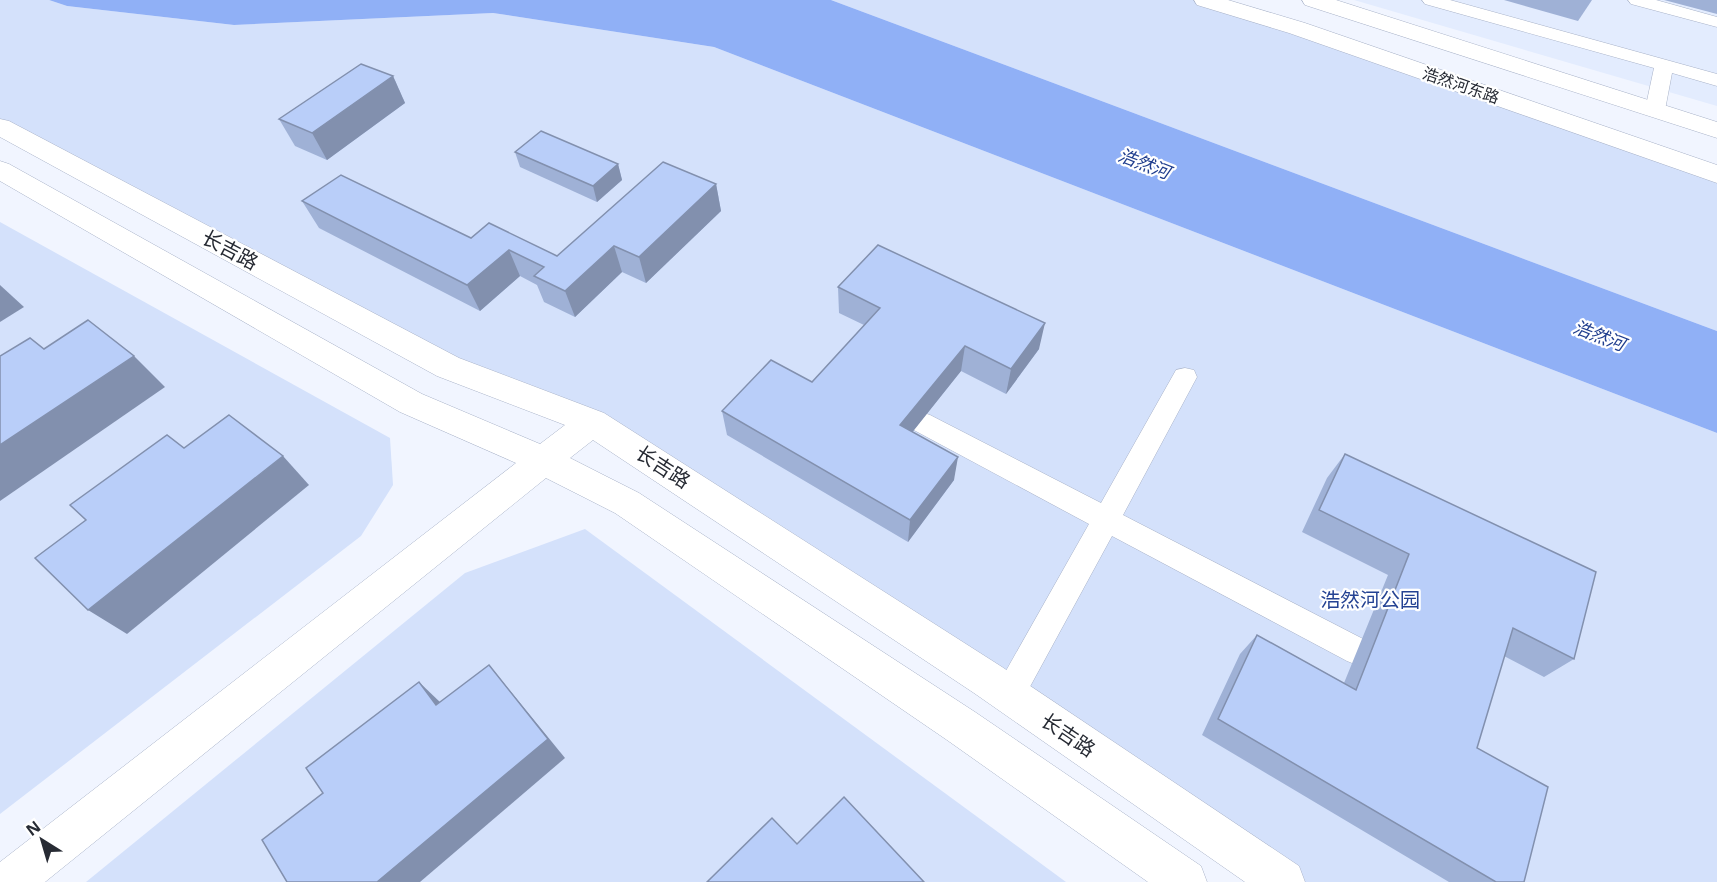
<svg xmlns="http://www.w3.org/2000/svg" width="1717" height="882" font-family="'Open Sans','Noto Sans SC',sans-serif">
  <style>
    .built { fill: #e3ecfe }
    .green { fill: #d4e1fb }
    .water { fill: #90b0f6 }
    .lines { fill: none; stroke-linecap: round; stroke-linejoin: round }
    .pedestrian-casing { stroke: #a8b2c8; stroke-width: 1 }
    .tertiary-casing { stroke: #a8b2c8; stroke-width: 1 }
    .secondary-casing { stroke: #a8b2c8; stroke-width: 1 }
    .pedestrian { fill: #fff; fill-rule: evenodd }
    .tertiary { fill: #fff; fill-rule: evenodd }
    .secondary { fill: #fff; fill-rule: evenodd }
    .wall { fill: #9fb1d6 }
    .shaded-wall { fill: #8290ae }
    .building { fill: #b9cef9; stroke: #8290ae; stroke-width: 1.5 }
    .labels { text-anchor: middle; stroke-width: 4.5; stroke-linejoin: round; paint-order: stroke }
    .far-street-label { font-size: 16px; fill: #272b34; stroke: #fff }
    .far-water-label { font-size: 18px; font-style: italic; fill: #203e8e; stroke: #fff }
    .street-label { font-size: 20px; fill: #272b34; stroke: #fff }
    .park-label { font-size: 20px; fill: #244293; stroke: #fff }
  </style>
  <rect width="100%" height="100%" fill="#f1f5ff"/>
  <path class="built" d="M1354 0H1717V106Z"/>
  <g class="green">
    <path d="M0 0H49L67 6 234 25 493 13 714 47 1717 433V882H1283L614 435 448 367 0 127Z"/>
    <path d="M831 0H1205L1717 174V331Z"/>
    <path d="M0 222 390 438 393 485 361 536 0 814Z"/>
    <path d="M585 529 1066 882H86L465 573Z"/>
  </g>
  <path class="water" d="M49 0H831L1717 331V433L714 47 493 13 234 25 67 6Z"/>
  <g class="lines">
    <g class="pedestrian-casing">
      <g id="pedestrian">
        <path d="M1422 0H1450L1717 74V86L1672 73 1665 110 1662 114H1648L1645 110 1654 68 1425 4Z"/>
        <path d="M1628 0H1656L1717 17V27L1631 4Z"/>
        <path d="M1185 368 1194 370 1197 377 1123 515 1367 641 1372 651 1367 661 1357 665 1347 661 1112 536 1020 705 1009 710 998 705 994 695 998 685 1089 524 912 429 908 422 912 415 921 412 930 415 1101 503 1176 370Z"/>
      </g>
    </g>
    <g class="tertiary-casing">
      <path id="tertiary" d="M0 119 9 121 459 358 604 413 1002 667 1299 866 1305 882H1245L974 693 593 440 570 458 639 493 975 712 1201 866 1207 882H1148L947 740 615 513 546 478 45 882H0V862L516 463 400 412 0 181V161L9 164 422 394 540 444 565 425 437 376 0 137Z"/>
    </g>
    <g class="secondary-casing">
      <g id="secondary">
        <path d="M1194 0H1228L1305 23 1717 165V183L1289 33 1197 5Z"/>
        <path d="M1302 0H1336L1717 122V138L1305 5Z"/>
      </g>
    </g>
    <use href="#pedestrian" class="pedestrian"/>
    <use href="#tertiary" class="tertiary"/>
    <use href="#secondary" class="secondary"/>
  </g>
  <g class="wall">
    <path d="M1504 0H1592L1578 21Z"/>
    <path d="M1664 0H1717V14Z"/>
    <path d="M393 76 405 103 327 160 295 146 279 119Z"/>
    <path d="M515 152 618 164 622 180 597 202 520 167Z"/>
    <path d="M716 184 721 211 646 283 622 272 575 317 544 302 537 285 520 276 480 311 319 228 302 201 557 256Z"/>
    <path d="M838 287 1039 349 1006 394 961 371 912 432 954 480 908 542 727 435 722 411 812 382 864 325 839 313Z"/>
    <path d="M1345 454 1574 659 1544 677 1504 656 1477 748 1524 882H1449L1202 735 1240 654 1257 635 1344 683 1388 575 1302 532 1327 478Z"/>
  </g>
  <g class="shaded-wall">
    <path d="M393 76 405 103 327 160 312 133Z"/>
    <path d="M618 164 622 180 597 202 593 186Z"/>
    <path d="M716 184 721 211 646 283 639 257Z"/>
    <path d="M614 246 622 272 575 317 565 291Z"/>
    <path d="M509 250 520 276 480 311 467 285Z"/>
    <path d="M0 285 24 307 0 322Z"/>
    <path d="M1045 323 1039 349 1006 394 1011 369Z"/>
    <path d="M965 346 961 371 899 449 900 425Z"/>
    <path d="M134 356 165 387 0 501V445Z"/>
    <path d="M283 456 309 485 127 634 88 610Z"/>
    <path d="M958 457 954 480 908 542 910 520Z"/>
    <path d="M489 665 565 758 420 882H377Z"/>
    <path d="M419 682 442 704 436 705Z"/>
  </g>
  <g class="building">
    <path d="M361 64 393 76 312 133 279 119Z"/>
    <path d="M541 131 618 164 593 186 515 152Z"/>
    <path d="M663 162 716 184 639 257 614 246 565 291 534 276 544 267 509 250 467 285 302 201 341 175 471 238 489 223 557 256Z"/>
    <path d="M878 245 1045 323 1011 369 965 346 900 425 958 457 910 520 722 411 771 360 812 382 880 308 838 287Z"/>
    <path d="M88 320 134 356 0 445V356L30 338 44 349Z"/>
    <path d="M229 415 283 456 88 610 35 558 86 520 70 505 167 435 184 448Z"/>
    <path d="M1345 454 1596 572 1574 659 1513 628 1477 748 1548 787 1524 882H1496L1218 719 1257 635 1356 690 1409 554 1319 510Z"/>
    <path d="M489 665 548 739 377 882H287L262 840 323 793 306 768 419 682 436 705Z"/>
    <path d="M844 797 924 882H707L772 818 797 844Z"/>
  </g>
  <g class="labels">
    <g class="far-street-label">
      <text transform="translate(1461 85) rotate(19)" y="6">浩然河东路</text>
    </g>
    <g class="far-water-label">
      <text transform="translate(1144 164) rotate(21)" y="6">浩然河</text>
      <text transform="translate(1599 336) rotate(21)" y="6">浩然河</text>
    </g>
    <g class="street-label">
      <text transform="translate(230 250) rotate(28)" y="7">长吉路</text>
      <text transform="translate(663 467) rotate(33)" y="7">长吉路</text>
      <text transform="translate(1068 735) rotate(34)" y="7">长吉路</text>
    </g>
    <g class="park-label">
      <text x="1370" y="607">浩然河公园</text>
    </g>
  </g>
  <g transform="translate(42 840) rotate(323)" stroke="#ffffff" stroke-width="4.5" paint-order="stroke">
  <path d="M0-4.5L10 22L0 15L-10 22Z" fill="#272b34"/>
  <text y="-9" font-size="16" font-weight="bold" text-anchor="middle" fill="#272b34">N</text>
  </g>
</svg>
